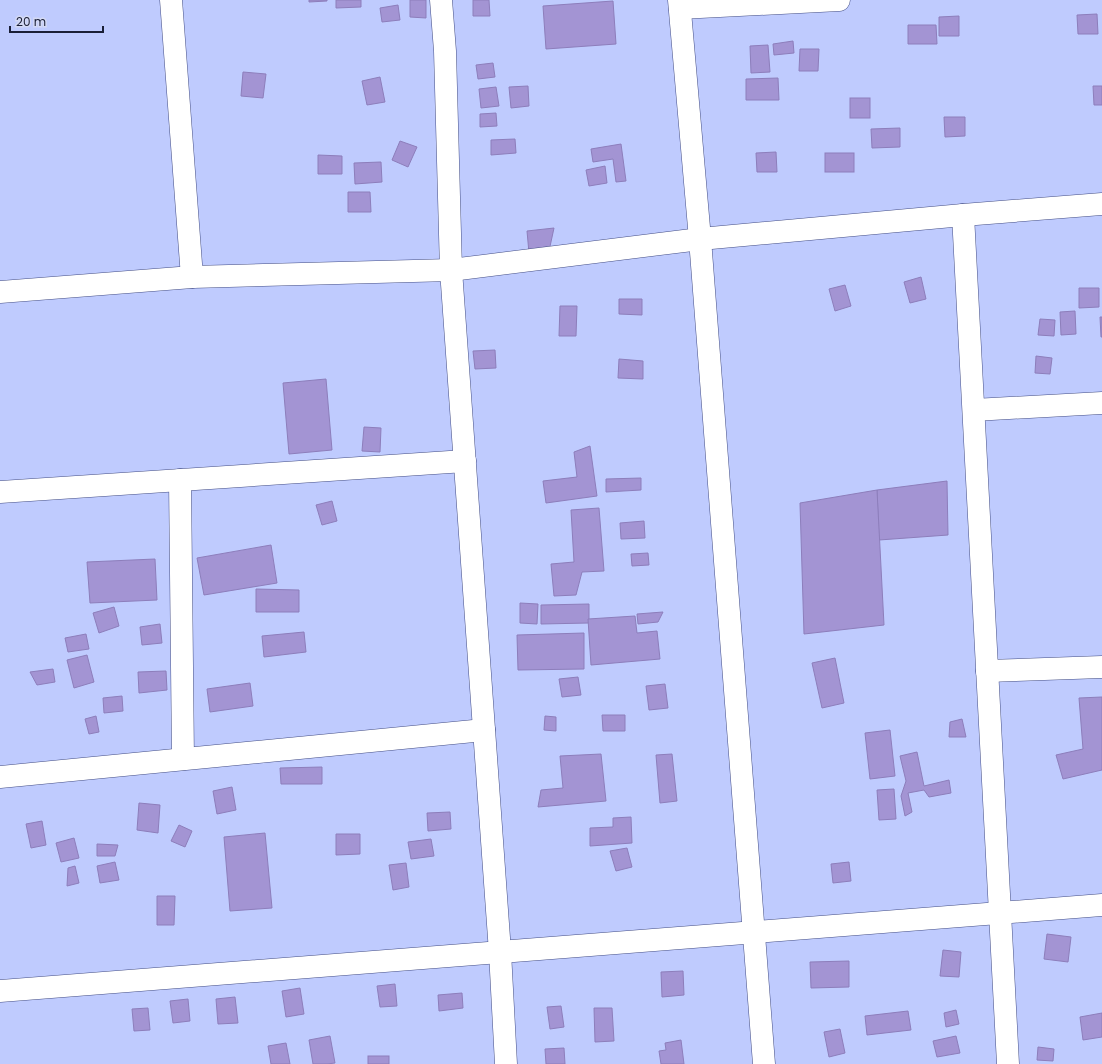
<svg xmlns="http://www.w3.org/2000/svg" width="1102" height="1064" font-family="Poppins,sans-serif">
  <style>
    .building { fill: #a394d3; stroke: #8d7ebb }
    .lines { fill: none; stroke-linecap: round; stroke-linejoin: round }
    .minor-casing { stroke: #444e85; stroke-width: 23 }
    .minor { stroke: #fff; stroke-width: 22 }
  </style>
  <rect width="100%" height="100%" fill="#bfcbfe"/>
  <g class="building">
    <path d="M309 0H327V1L309 2Z"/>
    <path d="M336 0H361V7L336 8Z"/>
    <path d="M410 0H426V18L410 17Z"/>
    <path d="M473 0H489L490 16H473Z"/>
    <path d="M613 1 616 44 546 49 543 6Z"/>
    <path d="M398 5 400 20 382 22 380 8Z"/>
    <path d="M1097 14 1098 34H1078L1077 15Z"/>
    <path d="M959 16V36H939V17Z"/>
    <path d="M908 25H936L937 44H908Z"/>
    <path d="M793 41 794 53 774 55 773 44Z"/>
    <path d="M768 45 770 72 751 73 750 46Z"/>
    <path d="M800 49H819L818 71H799Z"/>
    <path d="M493 63 495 77 478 79 476 65Z"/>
    <path d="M243 72 266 74 263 98 241 96Z"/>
    <path d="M380 77 385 102 367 105 362 81Z"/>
    <path d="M778 78 779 100H746V79Z"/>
    <path d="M528 86 529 106 511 108 509 87Z"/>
    <path d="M1093 86H1102V105H1094Z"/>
    <path d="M496 87 499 106 481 108 479 89Z"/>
    <rect x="850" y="98" width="20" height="20"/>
    <path d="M496 113 497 126 480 127V114Z"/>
    <path d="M944 117H965V136L945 137Z"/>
    <path d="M900 128V147L872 148 871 129Z"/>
    <path d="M515 139 516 153 491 155V140Z"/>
    <path d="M400 141 417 147 408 167 392 160Z"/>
    <path d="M621 144 626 181 616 182 613 159 593 162 591 149Z"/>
    <path d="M776 152 777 172H757L756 153Z"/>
    <rect x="825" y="153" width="29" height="19"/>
    <path d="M318 155 342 156V174H318Z"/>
    <path d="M381 162 382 182 355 184 354 163Z"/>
    <path d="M605 166 607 183 589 186 586 170Z"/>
    <path d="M348 192H370L371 212H348Z"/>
    <path d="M554 228 549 251 529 253 527 231Z"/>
    <path d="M921 277 926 299 910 303 904 282Z"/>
    <path d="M845 285 851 306 835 311 829 289Z"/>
    <path d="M1079 288H1099V307L1079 308Z"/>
    <path d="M619 299H642V315L619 314Z"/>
    <path d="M560 306H577L576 336H559Z"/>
    <path d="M1075 311 1076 334 1061 335 1060 312Z"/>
    <path d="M1100 317H1102V337H1101Z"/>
    <path d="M1040 319 1055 320 1054 336 1038 335Z"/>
    <path d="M495 350 496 368 475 369 473 351Z"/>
    <path d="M1036 356 1052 358 1050 374 1035 373Z"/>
    <path d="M619 359 643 361V379L618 378Z"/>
    <path d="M326 379 332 450 289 454 283 383Z"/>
    <path d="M364 427 381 428 380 452 362 451Z"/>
    <path d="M590 446 597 496 546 503 543 481 577 477 574 452Z"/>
    <path d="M641 478V490L606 492V479Z"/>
    <path d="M947 481 948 535 879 540 877 490Z"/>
    <path d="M877 490 884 625 804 634 800 503Z"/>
    <path d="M332 501 337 521 322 525 316 505Z"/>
    <path d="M599 508 604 571 582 572 576 595 554 596 551 564 574 562 571 510Z"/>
    <path d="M644 521 645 538 621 539 620 523Z"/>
    <path d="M271 545 277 583 204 595 197 558Z"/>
    <path d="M648 553 649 565 632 566 631 554Z"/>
    <path d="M155 559 157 600 90 603 87 562Z"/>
    <path d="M256 589 299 590V612H256Z"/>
    <path d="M520 603 538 604 537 624 520 623Z"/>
    <path d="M589 604V623L541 624V605Z"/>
    <path d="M114 607 119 626 99 633 93 613Z"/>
    <path d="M663 612 658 622 638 624 637 614Z"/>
    <path d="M635 616 637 633 657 631 660 659 591 665 588 619Z"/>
    <path d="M160 624 162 643 142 645 140 627Z"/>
    <path d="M304 632 306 652 264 657 262 636Z"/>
    <path d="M584 633V669L518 670 517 635Z"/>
    <path d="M86 634 89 649 68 652 65 638Z"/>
    <path d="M87 655 94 682 74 688 67 660Z"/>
    <path d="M835 658 844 703 822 708 812 663Z"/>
    <path d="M53 669 55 682 37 685 30 672Z"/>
    <path d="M166 671 167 690 139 693 138 672Z"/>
    <path d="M578 677 581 695 562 697 559 679Z"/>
    <path d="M250 683 253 706 210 712 207 689Z"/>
    <path d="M665 684 668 708 649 710 646 686Z"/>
    <path d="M122 696 123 711 104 713 103 698Z"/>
    <path d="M1102 697V770L1063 779 1056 755 1083 749 1079 698Z"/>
    <path d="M602 715H625V731H603Z"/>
    <path d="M96 716 99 732 89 734 85 719Z"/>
    <path d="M545 716 556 717V731L544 730Z"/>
    <path d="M962 719 966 737H949L950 722Z"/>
    <path d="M890 730 895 776 870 779 865 733Z"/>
    <path d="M917 752 924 786 949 780 951 793 929 797 924 790 908 793 912 812 905 816 901 796 906 781 900 756Z"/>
    <path d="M601 754 606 801 538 807 541 790 563 788 560 756Z"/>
    <path d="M672 754 677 801 660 803 656 755Z"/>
    <path d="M322 767V784H281L280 768Z"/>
    <path d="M232 787 236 810 217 814 213 791Z"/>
    <path d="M894 789 896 819 879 820 877 790Z"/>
    <path d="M139 803 160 805 158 833 137 830Z"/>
    <path d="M450 812 451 829 428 831 427 813Z"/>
    <path d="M631 817 632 843 590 846V828L613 827V818Z"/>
    <path d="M42 821 46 845 31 848 26 824Z"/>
    <path d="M179 825 192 831 185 847 171 841Z"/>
    <path d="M265 833 272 908 230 911 224 837Z"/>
    <path d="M336 834H360V854L336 855Z"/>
    <path d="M74 838 79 858 61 862 56 843Z"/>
    <path d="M431 839 434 856 411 859 408 842Z"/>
    <path d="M97 844 118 845 115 856H97Z"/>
    <path d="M627 848 632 867 616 871 610 851Z"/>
    <path d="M115 862 119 880 100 883 97 866Z"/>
    <path d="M849 862 851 881 833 883 831 864Z"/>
    <path d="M406 863 409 887 393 890 389 865Z"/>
    <path d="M75 866 79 883 67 886 68 868Z"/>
    <path d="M157 896H175L174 925H157Z"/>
    <path d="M1047 934 1071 937 1068 962 1044 959Z"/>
    <path d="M943 950 961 952 959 977 940 976Z"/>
    <path d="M849 961V987L811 988 810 962Z"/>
    <path d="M683 971 684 995 662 997 661 972Z"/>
    <path d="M395 984 397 1006 380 1007 377 986Z"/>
    <path d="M300 988 304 1014 286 1017 282 991Z"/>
    <path d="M462 993 463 1008 439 1011 438 995Z"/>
    <path d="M235 997 238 1023 218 1024 216 999Z"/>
    <path d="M188 999 190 1021 173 1023 170 1001Z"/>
    <path d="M561 1006 564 1027 550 1029 547 1007Z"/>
    <path d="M148 1008 150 1030 134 1031 132 1009Z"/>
    <path d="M594 1008H612L614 1041 595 1042Z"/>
    <path d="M956 1010 959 1024 946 1027 944 1013Z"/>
    <path d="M908 1011 911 1030 867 1035 865 1016Z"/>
    <path d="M1102 1013V1037L1083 1040 1080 1017Z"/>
    <path d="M840 1029 845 1053 829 1057 824 1032Z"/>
    <path d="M330 1036 335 1063 327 1064H313L309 1040Z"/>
    <path d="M956 1036 960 1053 937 1057 933 1041Z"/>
    <path d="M681 1040 684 1064H661L659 1051 666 1050 665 1043Z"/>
    <path d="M286 1043 290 1064H271L268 1046Z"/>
    <path d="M1038 1047 1054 1049 1053 1061 1037 1060Z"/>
    <path d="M564 1048 565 1064H546L545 1049Z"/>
    <rect x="368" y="1056" width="21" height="8"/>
  </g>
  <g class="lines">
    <g class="minor-casing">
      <g id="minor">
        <path d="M171 0 192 277"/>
        <path d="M441 0 445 51 451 270 500 952 506 1064"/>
        <path d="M679 0 700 239 764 1064"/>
        <path d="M680 8 839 0"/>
        <path d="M963 215 1008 1064"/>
        <path d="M0 292 192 277 451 270 700 239 963 215 1102 204"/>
        <path d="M974 410 1102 403"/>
        <path d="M180 480 183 759"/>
        <path d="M0 492 465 461"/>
        <path d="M987 671 1102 667"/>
        <path d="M0 777 484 730"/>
        <path d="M0 991 1102 905"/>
      </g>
    </g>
    <use href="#minor" class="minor"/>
  </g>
  <path d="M10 26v6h93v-6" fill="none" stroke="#1a1f37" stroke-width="2"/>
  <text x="16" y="26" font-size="12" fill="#1a1f37" stroke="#d3d9f4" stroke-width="3" paint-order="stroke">20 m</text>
</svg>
